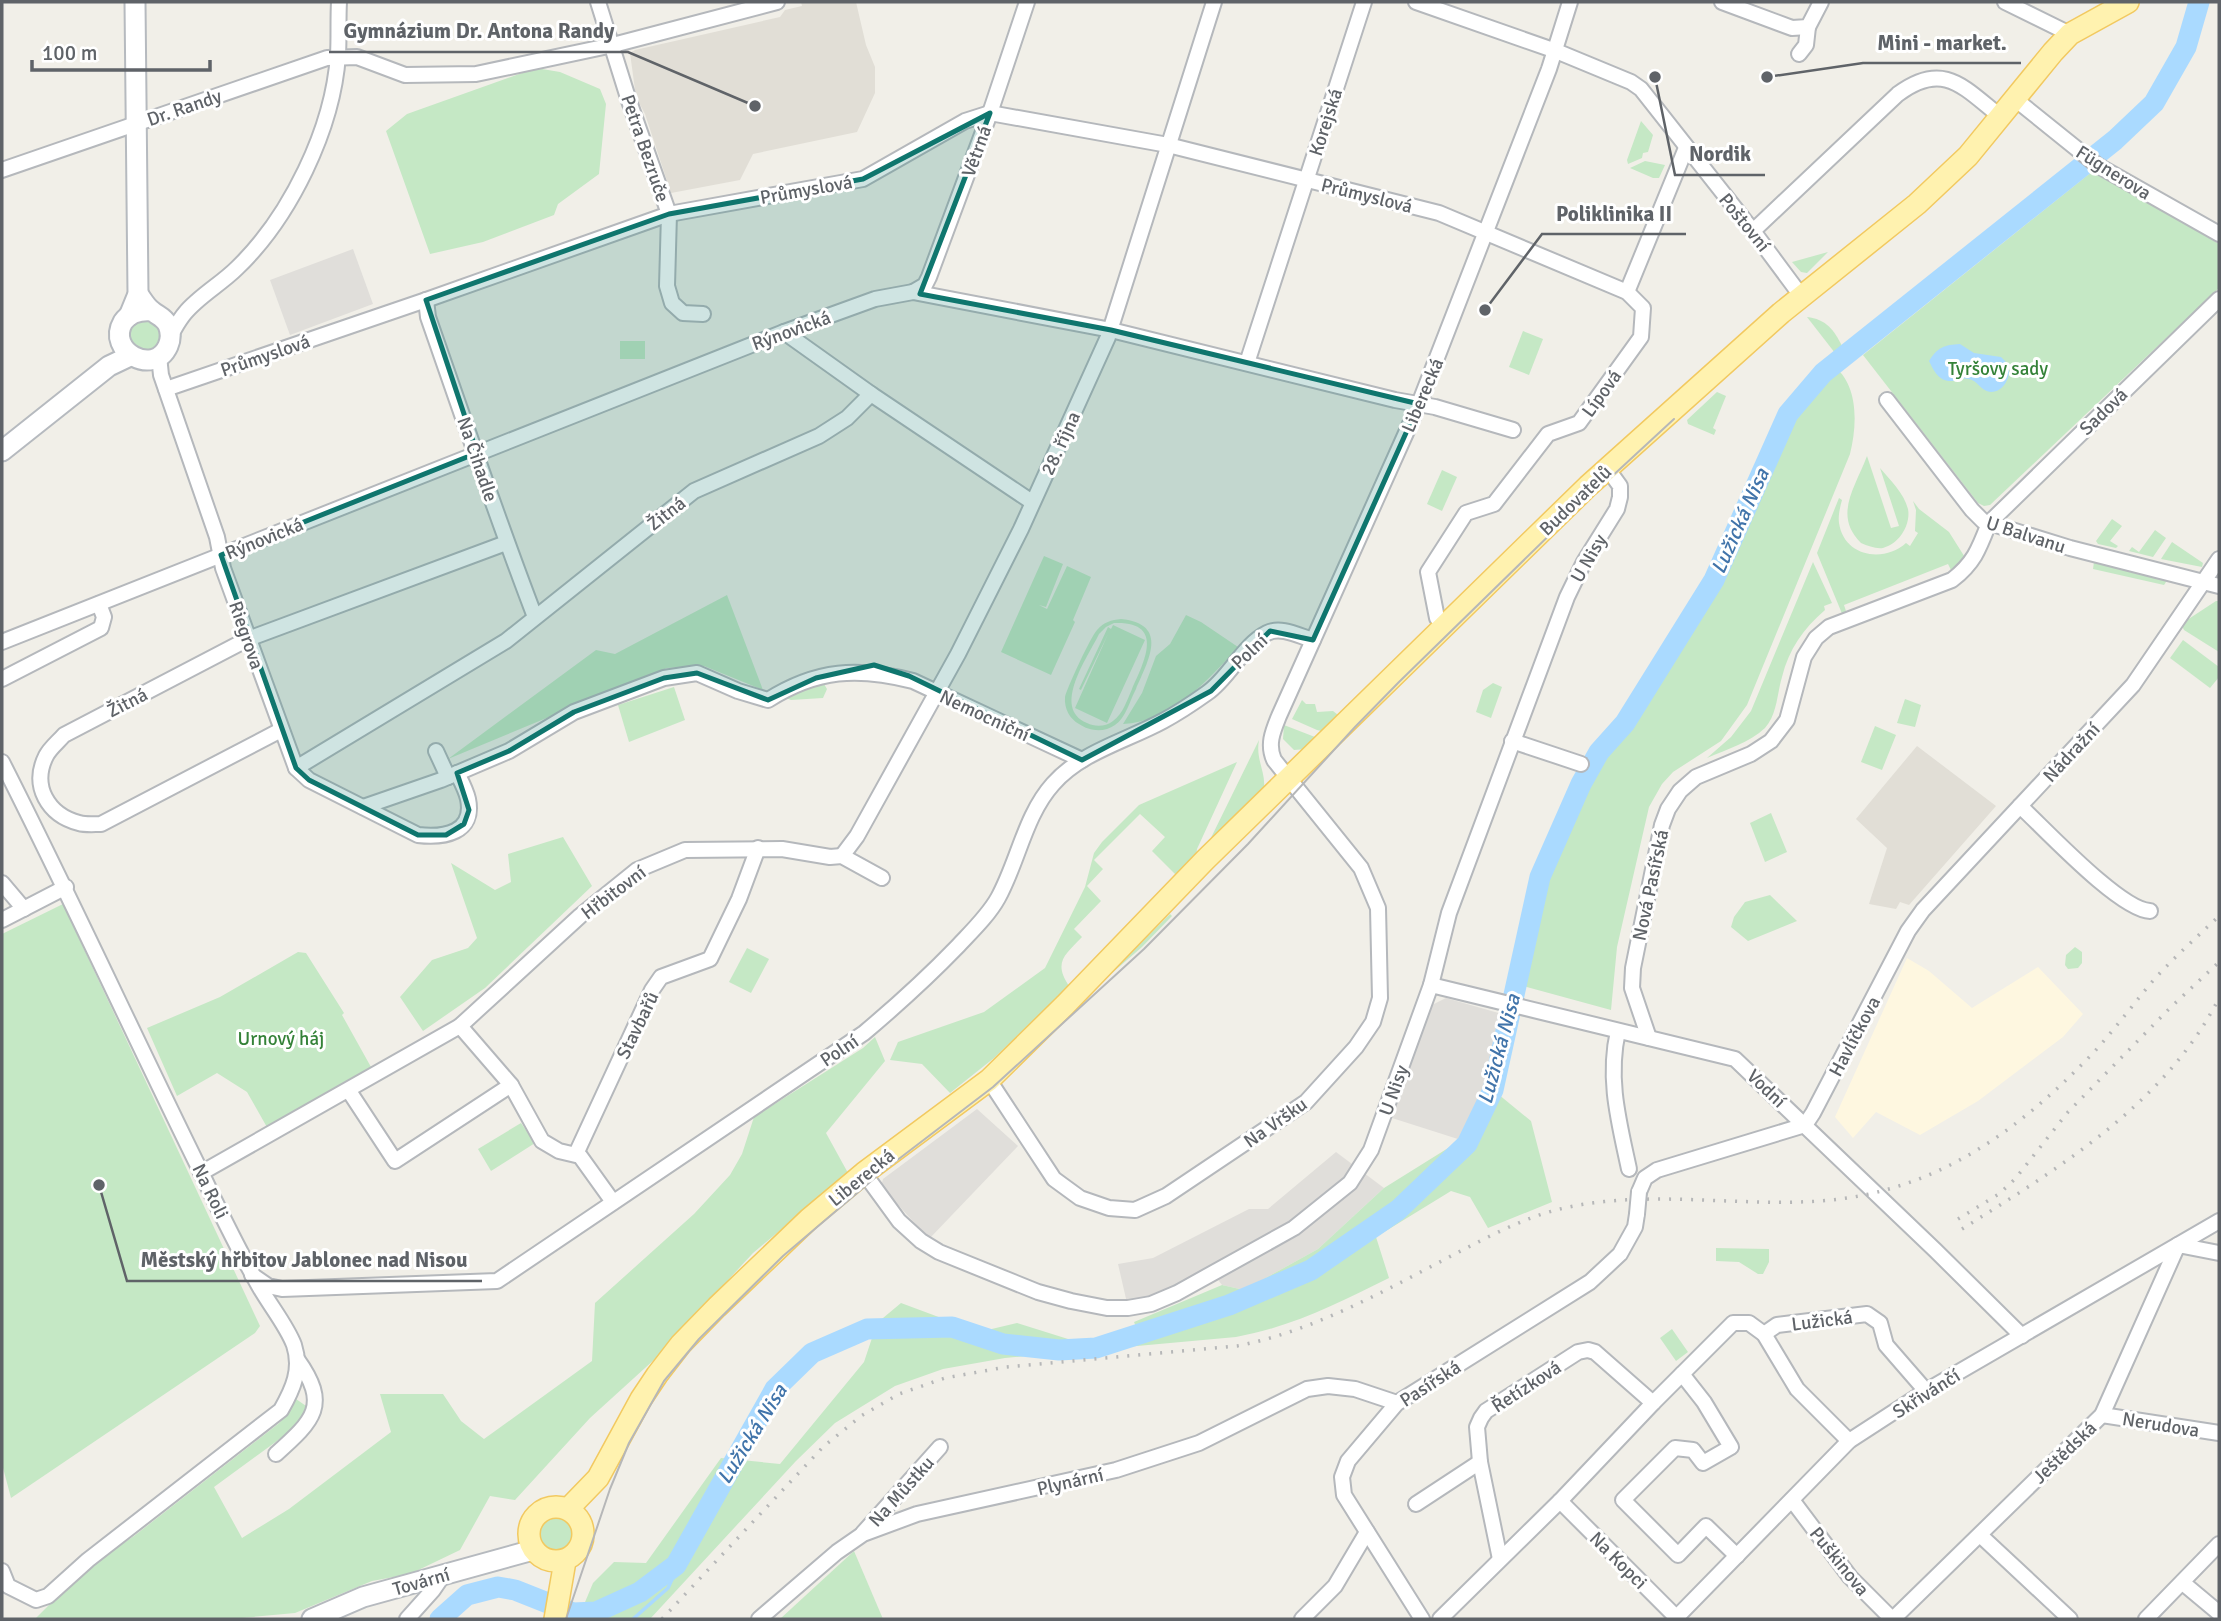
<svg xmlns="http://www.w3.org/2000/svg" width="2221" height="1621" font-family="Signika,sans-serif">
  <style>
    .commercial { fill: #fef7e0 }
    .industrial { fill: #e0deda }
    .education { fill: #e1ded6 }
    .green { fill: #c5e8c5; fill-rule: evenodd }
    .water { fill: #aadaff }
    .lines { fill: none; stroke-linecap: round; stroke-linejoin: round }
    .stream { stroke: #aadaff; stroke-width: 3.5 }
    .river { stroke: #aadaff; stroke-width: 21 }
    .street-casing { stroke: #b5b8bc; stroke-width: 18 }
    .secondary-casing { stroke: #b6babf; stroke-width: 23 }
    .primary-casing { stroke: #f2c960; stroke-width: 24 }
    .street { stroke: #fff; stroke-width: 14 }
    .secondary { stroke: #fff; stroke-width: 19 }
    .primary { stroke: #fff2af; stroke-width: 21 }
    .tram { stroke: #b6b7b8; stroke-width: 2 }
    .rail { stroke: #b6b7b8; stroke-width: 3.5; stroke-dasharray: 2 9; stroke-linecap: butt }
    .street-bridge-casing { stroke: #b5b8bc; stroke-width: 18; stroke-linecap: butt }
    .street-bridge { stroke: #fff; stroke-width: 14 }
    .marked { fill: #0f766e; fill-opacity: 0.2; stroke: #0f766e; stroke-width: 5; stroke-linejoin: round }
    .labels { text-anchor: middle; stroke-width: 6; stroke-linejoin: round; paint-order: stroke }
    .street-label { font-size: 19px; fill: #5f6368; stroke: #fff }
    .park-label { font-size: 19px; fill: #348238; stroke: #fff }
    .water-label { font-size: 21px; font-style: italic; fill: #4174aa; stroke: #fff }
    .leader { fill: none; stroke: #5f6368; stroke-width: 2.5 }
    .callout-dot { fill: #5f6368; stroke: #fff; stroke-width: 2.5 }
    .callout-label { font-size: 21px; text-anchor: middle; font-weight: bold; fill: #5f6368; stroke: #fff; stroke-width: 6; stroke-linejoin: round; paint-order: stroke }
  </style>
  <rect width="100%" height="100%" fill="#f1efe8"/>
  <path class="commercial" d="M1907 958 1929 971 1972 1008 2038 967 2083 1014 2063 1037 1978 1101 1920 1135 1876 1112 1853 1138 1835 1117Z"/>
  <g class="industrial">
    <path d="M353 249 373 304 290 335 270 280Z"/>
    <path d="M1446 998 1502 1014 1487 1085 1465 1136 1461 1140 1392 1118 1430 1006Z"/>
    <path d="M977 1109 1018 1146 929 1239 891 1197 882 1183 883 1179Z"/>
    <path d="M1336 1152 1384 1188 1318 1249 1244 1290 1222 1285 1213 1273 1177 1293 1127 1303 1118 1264 1153 1258 1249 1209H1268Z"/>
  </g>
  <g class="education">
    <path d="M801 2H856L866 45 875 67V93L857 132 753 154 740 180 671 193 645 114 636 97 630 53 635 50 780 17 785 10 802 6Z"/>
    <path d="M1917 746 1996 806 1909 905 1900 902 1896 909 1869 904 1887 848 1856 819Z"/>
  </g>
  <g class="green">
    <path d="M536 68 560 72 600 89 606 104 599 174 558 204 554 215 483 242 430 254 386 131 407 114Z"/>
    <path d="M1641 121 1653 135 1648 152 1643 153 1642 158 1628 164 1627 160Z"/>
    <path d="M1645 161 1665 165 1659 178H1653L1630 168Z"/>
    <path d="M2094 170 2219 244V288L1990 505 1984 506 1978 503 1863 355Z"/>
    <path d="M1828 252 1807 273 1801 272 1792 262Z"/>
    <path d="M1807 317C1826 319 1834 330 1842 346L1835 353Z"/>
    <path d="M138 318 159 322 164 339 149 354 128 343 126 332Z"/>
    <path d="M1523 331 1543 339 1529 375 1509 367Z"/>
    <rect x="620" y="341" width="25" height="18"/>
    <path d="M1835 367C1859 387 1857 426 1850 454L1747 705 1721 741 1673 772 1662 784 1649 807 1617 947 1611 1010 1523 986 1552 862 1600 762 1645 705 1720 580 1786 431 1812 392Z"/>
    <path d="M1717 392 1726 396 1713 428 1716 430 1714 435 1688 424 1687 420Z"/>
    <path d="M1867 456 1891 528 1899 526 1880 468C1890 480 1904 493 1908 509 1911 525 1899 544 1883 548 1876 549 1868 546 1861 543 1833 515 1855 488 1867 456Z"/>
    <path d="M1442 470 1457 477 1442 511 1427 504Z"/>
    <path d="M1839 498 1842 500C1840 507 1838 516 1839 523 1844 557 1884 563 1906 543L1910 546 1918 533 1915 531 1916 510 1913 501 1919 509 1949 532 1966 559 1952 572 1948 564 1844 605 1847 614 1843 616 1817 553Z"/>
    <path d="M2112 519 2122 526 2110 541 2118 546 2116 548 2098 544 2096 541Z"/>
    <path d="M2155 530 2166 538 2153 557 2129 551 2132 547 2139 552Z"/>
    <path d="M2172 542 2203 563 2202 567 2161 559Z"/>
    <path d="M1044 556 1063 564 1046 607 1039 605 1047 609 1067 566 1091 577 1073 620 1075 622 1051 675 1001 652Z"/>
    <path d="M1813 562 1832 603 1824 606 1825 610C1803 629 1789 649 1782 677 1777 694 1777 715 1765 728 1749 743 1727 749 1707 758L1731 737 1751 711Z"/>
    <path d="M2094 562 2165 578 2166 582 2164 585 2093 569Z"/>
    <path d="M727 595 763 690 704 666 667 668 448 759 596 650 615 654Z"/>
    <path d="M2216 601H2219V652L2184 630 2182 626 2184 622Z"/>
    <path d="M1186 615 1201 622 1238 647C1208 681 1170 722 1123 724L1142 693 1156 656 1170 644Z"/>
    <path d="M1121 619C1170 624 1148 661 1136 689 1130 700 1126 718 1115 725 1104 733 1089 731 1079 724 1070 719 1064 709 1065 697 1067 688 1091 636 1097 630 1104 622 1111 620 1121 619ZM1114 623C1166 621 1144 662 1132 689 1127 700 1123 714 1113 721 1105 727 1095 727 1087 723 1051 708 1088 657 1099 634L1106 627Z"/>
    <path d="M1113 625 1145 640 1107 723 1075 708 1108 634 1081 690 1079 689 1108 627 1111 629Z"/>
    <path d="M2183 640 2219 667V677L2210 688 2170 658Z"/>
    <path d="M820 683 824 684 827 689 823 698 791 700 786 698V696Z"/>
    <path d="M1493 683 1502 687 1491 718 1476 712 1483 690Z"/>
    <path d="M674 687 685 720 629 742 618 705Z"/>
    <path d="M1905 699 1921 705 1915 727 1897 723Z"/>
    <path d="M1302 700 1306 704H1315L1317 712 1333 711 1338 715 1321 731 1317 730 1292 719Z"/>
    <path d="M1284 725 1315 737 1317 740 1306 749 1294 750 1283 739Z"/>
    <path d="M1875 726 1896 735 1882 770 1861 762Z"/>
    <path d="M1259 740C1255 761 1268 774 1263 793L1205 850Z"/>
    <path d="M1237 762 1197 849 1196 856 1177 876 1152 851 1165 837 1140 814 1094 860 1103 869 1087 886 1101 901 1074 929 1082 937C1065 955 1053 962 1069 986L994 1058 950 1093 922 1064 890 1060 898 1042 984 1012 1045 968 1085 887 1094 853 1102 842 1139 805Z"/>
    <path d="M1771 813 1787 852 1765 862 1750 823Z"/>
    <path d="M563 837 592 886 485 988 423 1031 400 997 432 960 468 948 477 938 451 863 495 890 511 882 508 854Z"/>
    <path d="M1770 895 1797 921 1748 941 1731 927 1734 917 1745 902Z"/>
    <path d="M63 904 260 1326 255 1333 11 1498 2 1464V934Z"/>
    <path d="M1170 914 1172 916 1142 947 1097 986Z"/>
    <path d="M2075 947 2082 952V963L2078 968 2068 969 2065 965 2066 955Z"/>
    <path d="M747 948 769 959 751 993 729 982Z"/>
    <path d="M298 952 306 953 344 1013 342 1015 371 1067 268 1129 247 1092 217 1073 177 1096 147 1028 220 997Z"/>
    <path d="M875 1037 885 1061 826 1133 848 1173 753 1253 656 1358 590 1418 515 1500 490 1496 460 1550 410 1574 372 1581 295 1613 231 1619H35L84 1570 134 1536 278 1424 289 1413 296 1399 309 1408 303 1422 214 1487 242 1538 289 1509 391 1432 380 1394H443L461 1421 484 1439 592 1361 595 1303 694 1214 730 1175 742 1154 754 1117 863 1048Z"/>
    <path d="M1487 1085 1531 1121 1552 1202 1488 1228 1470 1197 1451 1191 1376 1237 1389 1278C1339 1303 1291 1327 1236 1337L1005 1358 943 1369 895 1386 835 1423 796 1461 650 1619H578L593 1583 614 1562 646 1563 721 1458 780 1464 864 1362 877 1323 901 1303 979 1332 1017 1323 1084 1344 1137 1329 1134 1322 1222 1285 1244 1290 1318 1249 1384 1188 1461 1140 1466 1135Z"/>
    <path d="M521 1123 535 1143 491 1171 478 1149Z"/>
    <path d="M1716 1248 1769 1249V1262L1763 1274H1758L1739 1262 1716 1261Z"/>
    <path d="M1672 1329 1688 1352 1676 1361 1660 1338Z"/>
    <circle cx="555" cy="1534" r="19"/>
    <path d="M854 1551 883 1619H780Z"/>
  </g>
  <path class="water" d="M1960 344 1974 353 2001 357 2008 364C2012 376 2004 392 1991 392 1980 391 1978 380 1968 379 1962 377 1958 381 1952 381 1939 382 1934 371 1929 361 1938 347 1944 345 1960 344Z"/>
  <g class="lines">
    <path class="stream" d="M633 1619 668 1588 689 1543"/>
    <path class="river" d="M440 1619 467 1595 498 1587 515 1590 573 1613 596 1612 640 1592 676 1565 775 1389 812 1353 867 1329 952 1327 1003 1344 1059 1350 1096 1348 1229 1305 1311 1270 1398 1210 1467 1144 1493 1090 1540 877 1581 784 1599 752 1625 723 1714 580 1788 414 1823 373 2115 140 2154 103 2186 47 2199 2"/>
    <g class="street-casing">
      <g id="street">
        <path d="M598 2 629 101 669 214 667 286 672 303 683 313 703 314"/>
        <path d="M1416 2 1556 51 1631 82 1641 89 1753 231 1802 297"/>
        <path d="M1722 2 1792 28 1808 27 1821 2"/>
        <path d="M2005 2 2070 34"/>
        <path d="M1799 54 1806 45 1808 27"/>
        <path d="M2015 99 2097 165 2219 234"/>
        <path d="M2 170 327 58 357 57 405 75 476 74 613 45 777 2"/>
        <path d="M1753 231 1898 94C1944 60 1964 88 2001 117"/>
        <path d="M913 292 925 285 929 277 990 113 1027 2"/>
        <path d="M1627 292 1686 148"/>
        <path d="M426 300 428 317C463 417 497 518 535 617"/>
        <path d="M784 332 871 394 1032 502"/>
        <path d="M170 336C175 328 179 320 185 313 199 296 221 284 237 268 290 217 333 129 338 55 339 37 338 19 339 2"/>
        <path d="M159 356 161 375 217 537 223 568 296 768 309 780 418 835C444 838 475 833 468 799 466 790 461 781 457 773"/>
        <path d="M1247 363 1364 2"/>
        <path d="M166 389 426 300 669 214 863 179 965 121 990 113 1168 145 1439 213 1627 292 1643 308 1641 337 1579 423 1548 434 1494 504 1466 513 1428 572 1437 618 1444 626"/>
        <path d="M1887 400 1972 510 1983 521 2070 548 2219 586"/>
        <path d="M2 642 784 332 875 299 913 292 1111 330 1395 400 1435 407 1513 430"/>
        <path d="M2 679 101 628 104 617 99 604"/>
        <path d="M281 730 101 824C94 824 86 825 79 823 48 815 31 786 46 756 50 748 58 742 64 735L248 639 506 543"/>
        <path d="M1512 741 1581 764"/>
        <path d="M436 751 448 777"/>
        <path d="M2 762C71 898 134 1036 201 1172 219 1210 238 1249 259 1286 269 1304 287 1326 294 1345 302 1369 293 1389 281 1410L88 1560 48 1596 36 1600 8 1586 2 1571"/>
        <path d="M296 768 506 641 694 491 819 436 847 418 871 394"/>
        <path d="M363 807 441 780 509 751 574 712 664 678 697 673 738 691 768 700C817 669 858 667 913 681L1082 760"/>
        <path d="M842 856 857 836 958 654 1021 529 1108 337 1214 2"/>
        <path d="M2 883 24 909"/>
        <path d="M2150 911C2120 910 2045 829 2020 806L2133 685 2219 559"/>
        <path d="M2 920 66 887"/>
        <path d="M1431 985 1735 1059 1935 1250 2022 1336"/>
        <path d="M460 1026 511 1085 542 1141 559 1151 580 1156 613 1202"/>
        <path d="M1618 1031C1607 1079 1619 1122 1629 1169"/>
        <path d="M1649 1038 1632 988 1633 968 1662 825 1668 809 1680 791 1696 777 1751 754 1771 741 1787 720 1804 657 1816 638 1829 627 1952 580C1974 563 1979 549 1989 523L2219 299"/>
        <path d="M989 1080 1054 1179 1080 1198 1109 1208 1135 1210 1166 1196 1306 1102 1356 1047 1373 1022 1380 998 1378 908 1361 868 1274 760C1267 744 1273 731 1279 716L1419 404 1549 69 1570 2"/>
        <path d="M349 1091 395 1161 511 1085"/>
        <path d="M576 1154 652 990 661 977 710 959 739 899 758 848"/>
        <path d="M201 1173 460 1026 580 916 637 870 685 850 782 849 830 857 842 856 882 878"/>
        <path d="M864 1173 899 1221 921 1241 939 1252 1038 1292 1071 1301 1107 1308H1128L1151 1304 1177 1293 1294 1228 1350 1183 1371 1150 1431 985 1449 913 1567 597 1584 562 1617 509 1620 497V486L1607 468"/>
        <path d="M1639 1192 1645 1178 1657 1170 1805 1125 1813 1113 1908 931 1923 910 2020 806"/>
        <path d="M252 1275 268 1286 282 1289 497 1281 864 1033C896 1006 928 977 957 947 971 932 988 916 998 898 1018 862 1025 815 1053 784 1081 752 1126 741 1163 721 1178 713 1193 703 1207 693 1230 677 1242 646 1267 633 1281 626 1299 636 1313 640"/>
        <path d="M1764 1334 1777 1325 1867 1314 1880 1323 1886 1345 1926 1391"/>
        <path d="M1682 1374 1704 1402 1731 1447 1703 1463 1693 1450 1675 1448 1623 1500 1678 1555 1706 1526 1737 1556"/>
        <path d="M2102 1415 2219 1433"/>
        <path d="M276 1454C314 1420 330 1405 297 1359"/>
        <path d="M1792 1500 1850 1577 1892 1619"/>
        <path d="M1560 1501 1678 1619"/>
        <path d="M1416 1504 1480 1462"/>
        <path d="M863 1533 940 1447"/>
        <path d="M1980 1535 2070 1619"/>
        <path d="M1500 1559 1480 1462 1477 1427 1481 1418 1486 1411 1578 1352 1588 1350 1595 1352 1653 1403"/>
        <path d="M2183 1583 2219 1613"/>
        <path d="M407 1619 433 1590 444 1574"/>
        <path d="M759 1619 837 1552 863 1534 917 1514 1116 1470 1199 1443 1307 1389 1328 1386 1355 1389 1397 1403"/>
        <path d="M1302 1619 1335 1586 1367 1532"/>
        <path d="M1422 1619 1344 1495 1342 1477 1348 1461 1397 1403 1590 1282 1620 1254 1635 1227 1637 1214"/>
        <path d="M1440 1619 1560 1501 1653 1403 1733 1323H1749L1764 1334 1797 1389 1849 1441"/>
        <path d="M1675 1619 1849 1441 1926 1391 2219 1221"/>
        <path d="M1893 1619 2102 1415 2178 1245 2219 1253"/>
        <path d="M2146 1619 2219 1544"/>
      </g>
    </g>
    <g class="secondary-casing">
      <g id="secondary">
        <path d="M138 294C142 299 146 307 152 311 158 316 164 317 168 325 171 332 171 339 168 346 154 377 106 351 123 322 130 312 141 310 152 311"/>
        <path d="M129 316 138 294 135 2"/>
        <path d="M2 451 109 366 130 356"/>
        <path d="M312 1619 363 1597 533 1550"/>
      </g>
    </g>
    <g class="primary-casing">
      <g id="primary">
        <circle cx="556" cy="1534" r="27"/>
        <path d="M568 1509 598 1478 641 1399 657 1375 681 1344 717 1307 809 1219 864 1173 989 1080 1065 1005 1205 860 1588 486 1781 313 1917 204 1968 156 2053 52 2070 34 2128 2"/>
        <path d="M555 1619 565 1561"/>
      </g>
    </g>
    <use href="#street" class="street"/>
    <use href="#secondary" class="secondary"/>
    <use href="#primary" class="primary"/>
    <path class="tram" d="M566 1619 610 1489 629 1443 664 1381 699 1339 783 1256 883 1171 993 1087 1144 949 1248 844 1355 727 1399 682 1568 517 1674 419"/>
    <g class="rail">
      <path d="M1958 1219 1999 1194 2015 1179 2068 1112 2170 1008 2219 962"/>
      <path d="M1962 1229C2059 1168 2166 1103 2219 998"/>
      <path d="M662 1619 823 1447 861 1416 899 1394 945 1378 1006 1367 1237 1346C1314 1331 1384 1291 1453 1255 1486 1238 1521 1219 1556 1210 1642 1188 1733 1207 1820 1201 1933 1193 2017 1133 2094 1052 2114 1030 2132 1006 2151 983 2172 959 2196 938 2219 916"/>
    </g>
    <g class="street-bridge-casing">
      <path id="street-bridge" d="M1637 1214 1639 1192"/>
    </g>
    <use href="#street-bridge" class="street-bridge"/>
  </g>
  <path class="marked" d="M990 113 920 294 1111 330 1419 404 1313 640 1270 631 1211 691 1082 760 909 676 874 665 816 678 768 700 697 673 664 678 574 712 509 751 457 773 469 810 464 824 446 835H418L309 780 296 768 221 555 477 453 426 300 669 214 863 179Z"/>
  <g class="labels">
    <g class="street-label">
      <text transform="translate(184 107) rotate(-19)" y="7">Dr. Randy</text>
      <text transform="translate(1325 122) rotate(-72)" y="7">Korejská</text>
      <text transform="translate(646 148) rotate(71)" y="7">Petra Bezruče</text>
      <text transform="translate(976 151) rotate(-70)" y="7">Větrná</text>
      <text transform="translate(2114 172) rotate(32)" y="7">Fügnerova</text>
      <text transform="translate(806 189) rotate(-10)" y="7">Průmyslová</text>
      <text transform="translate(1367 195) rotate(14)" y="7">Průmyslová</text>
      <text transform="translate(1745 222) rotate(51)" y="7">Poštovní</text>
      <text transform="translate(791 330) rotate(-20)" y="7">Rýnovická</text>
      <text transform="translate(265 355) rotate(-19)" y="7">Průmyslová</text>
      <text transform="translate(1601 393) rotate(-54)" y="7">Lípová</text>
      <text transform="translate(1422 395) rotate(-67)" y="7">Liberecká</text>
      <text transform="translate(2103 411) rotate(-44)" y="7">Sadová</text>
      <text transform="translate(1060 443) rotate(-65)" y="7">28. října</text>
      <text transform="translate(478 459) rotate(71)" y="7">Na Čihadle</text>
      <text transform="translate(1575 500) rotate(-44)" y="7">Budovatelů</text>
      <text transform="translate(666 513) rotate(-38)" y="7">Žitná</text>
      <text transform="translate(2026 534) rotate(18)" y="7">U Balvanu</text>
      <text transform="translate(264 538) rotate(-22)" y="7">Rýnovická</text>
      <text transform="translate(1588 558) rotate(-60)" y="7">U Nisy</text>
      <text transform="translate(247 635) rotate(71)" y="7">Riegrova</text>
      <text transform="translate(1249 651) rotate(-43)" y="7">Polní</text>
      <text transform="translate(127 702) rotate(-27)" y="7">Žitná</text>
      <text transform="translate(985 715) rotate(25)" y="7">Nemocniční</text>
      <text transform="translate(2071 752) rotate(-47)" y="7">Nádražní</text>
      <text transform="translate(1650 885) rotate(-78)" y="7">Nová Pasířská</text>
      <text transform="translate(613 892) rotate(-37)" y="7">Hřbitovní</text>
      <text transform="translate(637 1025) rotate(-64)" y="7">Stavbařů</text>
      <text transform="translate(1854 1036) rotate(-62)" y="7">Havlíčkova</text>
      <text transform="translate(839 1050) rotate(-34)" y="7">Polní</text>
      <text transform="translate(1767 1088) rotate(44)" y="7">Vodní</text>
      <text transform="translate(1393 1090) rotate(-70)" y="7">U Nisy</text>
      <text transform="translate(1275 1122) rotate(-35)" y="7">Na Vršku</text>
      <text transform="translate(861 1177) rotate(-39)" y="7">Liberecká</text>
      <text transform="translate(211 1191) rotate(64)" y="7">Na Roli</text>
      <text transform="translate(1822 1320) rotate(-7)" y="7">Lužická</text>
      <text transform="translate(1430 1383) rotate(-33)" y="7">Pasířská</text>
      <text transform="translate(1526 1386) rotate(-33)" y="7">Řetízková</text>
      <text transform="translate(1926 1393) rotate(-32)" y="7">Skřivánčí</text>
      <text transform="translate(2161 1424) rotate(9)" y="7">Nerudova</text>
      <text transform="translate(2064 1452) rotate(-44)" y="7">Ještědská</text>
      <text transform="translate(1070 1481) rotate(-13)" y="7">Plynární</text>
      <text transform="translate(901 1491) rotate(-48)" y="7">Na Můstku</text>
      <text transform="translate(1619 1560) rotate(45)" y="7">Na Kopci</text>
      <text transform="translate(1840 1561) rotate(51)" y="7">Puškinova</text>
      <text transform="translate(421 1581) rotate(-16)" y="7">Tovární</text>
    </g>
    <g class="park-label">
      <text x="1998" y="375">Tyršovy sady</text>
      <text x="281" y="1045">Urnový háj</text>
    </g>
    <g class="water-label">
      <text transform="translate(1740 521) rotate(-66)" y="7">Lužická Nisa</text>
      <text transform="translate(1499 1049) rotate(-75)" y="7">Lužická Nisa</text>
      <text transform="translate(752 1434) rotate(-58)" y="7">Lužická Nisa</text>
    </g>
  </g>
  <path class="leader" d="M755 106L628 52H329M1767 77L1863 63H2021M1655 77L1675 175H1765M1485 310L1542 234H1686M99 1185L127 1281H482"/>
  <g class="callout-dot">
    <circle cx="755" cy="106" r="7"/>
    <circle cx="1767" cy="77" r="7"/>
    <circle cx="1655" cy="77" r="7"/>
    <circle cx="1485" cy="310" r="7"/>
    <circle cx="99" cy="1185" r="7"/>
  </g>
  <g class="callout-label">
    <text x="479" y="38">Gymnázium Dr. Antona Randy</text>
    <text x="1942" y="50">Mini - market.</text>
    <text x="1720" y="161">Nordik</text>
    <text x="1614" y="221">Poliklinika II</text>
    <text x="304" y="1267">Městský hřbitov Jablonec nad Nisou</text>
  </g>
  <rect width="2221" height="1621" fill="none" stroke="#5f6368" stroke-width="7"/>
  <path d="M32 60v10h178v-10" fill="none" stroke="#5f6368" stroke-width="3.5"/>
  <text x="42" y="60" font-size="21" fill="#5f6368" stroke="#ffffff" stroke-width="5" paint-order="stroke">100 m</text>
</svg>
